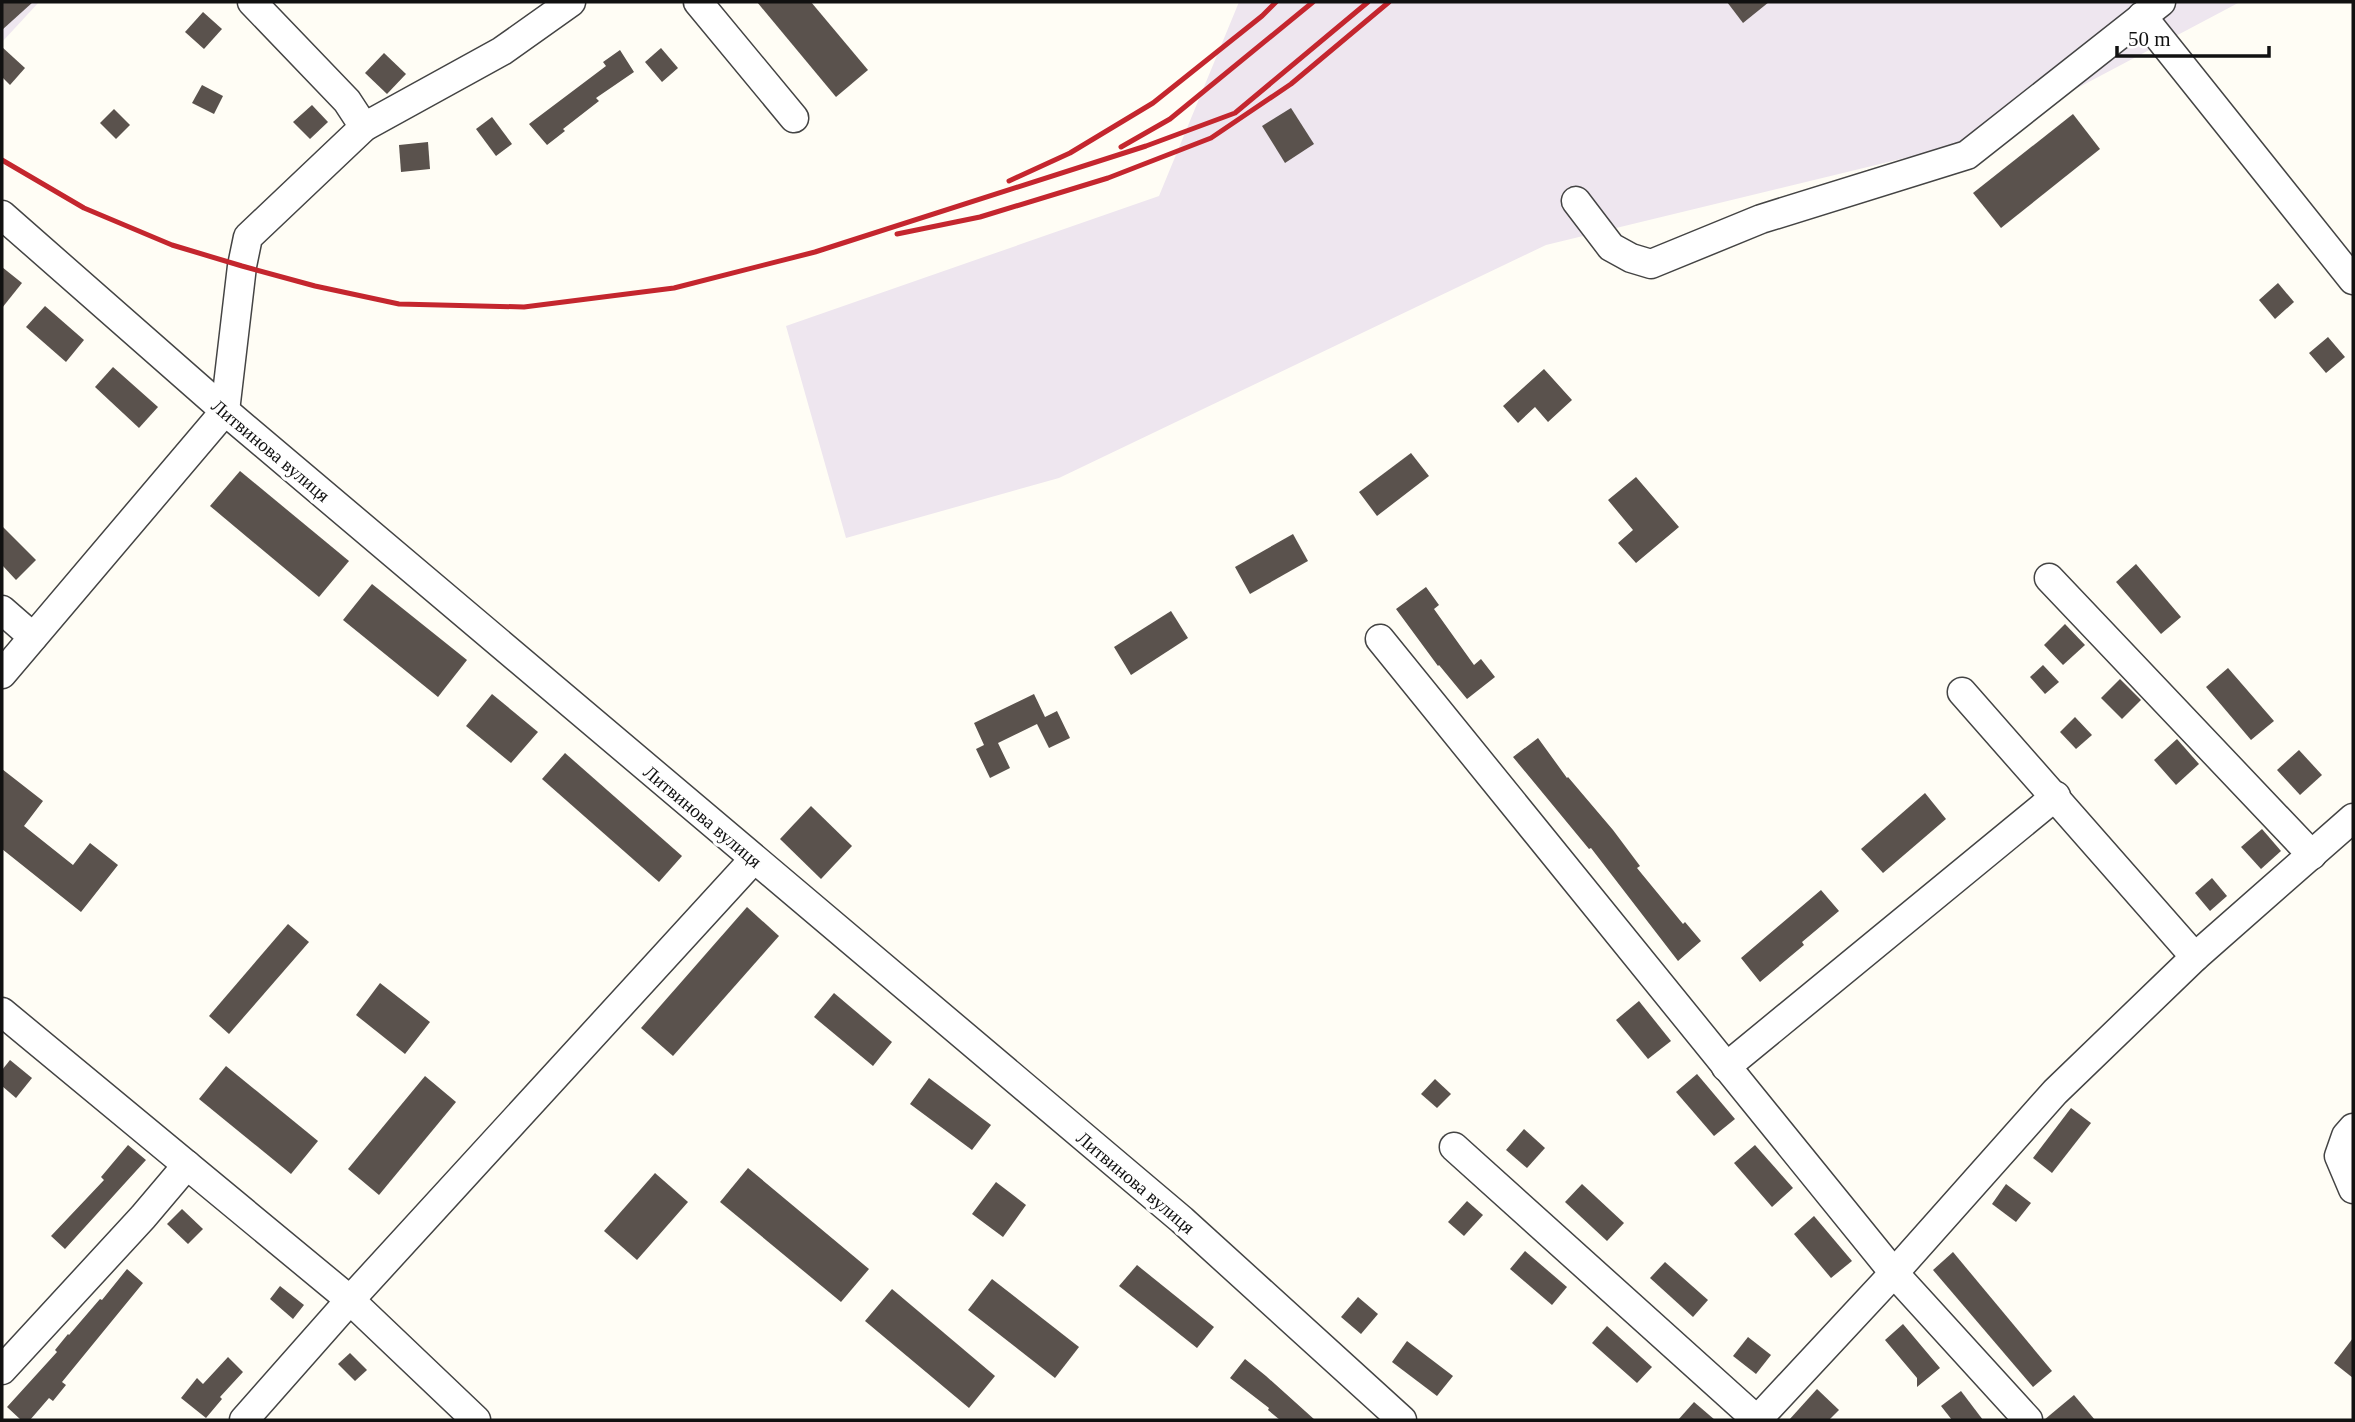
<svg xmlns="http://www.w3.org/2000/svg" width="2355" height="1422" font-family="Georgia,serif">
  <style>
    .industrial { fill: #eee6ef }
    .building { fill: #5a524d }
    .lines { fill: none; stroke-linecap: round; stroke-linejoin: round }
    .minor-casing { stroke: #444; stroke-width: 31 }
    .minor { stroke: #fff; stroke-width: 28 }
    .rail { stroke: #c4262e; stroke-width: 5 }
    .labels { text-anchor: middle; stroke-width: 7; stroke-linejoin: round; paint-order: stroke }
    .street-label { font-size: 19px; fill: #111; stroke: #fff }
  </style>
  <rect width="100%" height="100%" fill="#fffdf5"/>
  <g class="industrial">
    <path d="M2 2H39L2 42Z"/>
    <path d="M1239 2H2240L1979 140 1546 245 1059 478 846 538 786 326 1159 196Z"/>
  </g>
  <g class="building">
    <path d="M2 2H33L2 30Z"/>
    <path d="M757 2H811L868 70 836 97Z"/>
    <path d="M1727 2H1769L1743 23Z"/>
    <path d="M203 12 222 29 204 49 185 32Z"/>
    <path d="M2 47 25 68 10 85 2 77Z"/>
    <path d="M661 48 678 68 662 82 645 62Z"/>
    <path d="M620 50 634 72 596 98 599 101 563 129 565 131 547 145 529 124 606 66 603 62Z"/>
    <path d="M384 53 406 74 387 94 365 73Z"/>
    <path d="M202 85 223 96 214 114 192 103Z"/>
    <path d="M312 105 328 122 310 139 293 122Z"/>
    <path d="M1291 108 1314 144 1285 163 1262 126Z"/>
    <path d="M114 109 130 125 116 139 100 123Z"/>
    <path d="M2073 114 2100 149 2001 228 1973 193Z"/>
    <path d="M492 117 512 144 496 156 476 129Z"/>
    <path d="M428 142 430 169 401 172 399 145Z"/>
    <path d="M2 267 22 283 2 308Z"/>
    <path d="M2278 283 2294 302 2275 319 2259 300Z"/>
    <path d="M45 306 84 340 66 362 26 327Z"/>
    <path d="M2328 337 2345 357 2326 373 2309 353Z"/>
    <path d="M113 367 158 407 139 428 95 387Z"/>
    <path d="M1544 369 1572 400 1548 422 1535 407 1518 423 1503 406Z"/>
    <path d="M1411 453 1429 476 1377 516 1359 492Z"/>
    <path d="M240 471 349 561 319 597 210 506Z"/>
    <path d="M1636 477 1679 527 1636 563 1618 543 1633 530 1608 500Z"/>
    <path d="M2 526 36 560 16 580 2 565Z"/>
    <path d="M1293 534 1308 561 1250 594 1235 567Z"/>
    <path d="M2136 564 2181 617 2161 634 2116 582Z"/>
    <path d="M372 584 467 660 438 697 343 620Z"/>
    <path d="M1426 587 1439 605 1434 609 1474 665 1481 659 1495 677 1467 699 1439 665 1438 666 1396 609Z"/>
    <path d="M1171 611 1188 638 1131 675 1114 647Z"/>
    <path d="M2065 624 2085 645 2063 665 2044 645Z"/>
    <path d="M2043 665 2059 682 2045 694 2030 677Z"/>
    <path d="M2228 668 2274 721 2251 740 2206 687Z"/>
    <path d="M2120 679 2141 700 2122 719 2101 698Z"/>
    <path d="M492 694 538 732 511 763 466 726Z"/>
    <path d="M1034 694 1045 717 1057 711 1070 738 1049 748 1037 724 998 743 1010 768 990 778 976 749 984 745 974 723Z"/>
    <path d="M2075 717 2092 735 2076 749 2060 732Z"/>
    <path d="M1538 738 1567 778 1568 777 1613 830 1640 866 1637 868 1683 924 1685 922 1701 941 1678 961 1591 848 1589 849 1513 757Z"/>
    <path d="M2177 739 2199 764 2176 785 2154 760Z"/>
    <path d="M2299 750 2322 775 2300 795 2277 770Z"/>
    <path d="M565 753 682 856 659 882 542 779Z"/>
    <path d="M2 769 43 801 24 826 73 865 90 843 118 865 81 912 2 849Z"/>
    <path d="M1925 793 1946 819 1883 873 1861 849Z"/>
    <path d="M811 806 852 846 821 879 780 839Z"/>
    <path d="M2262 829 2281 851 2261 869 2241 847Z"/>
    <path d="M2212 878 2227 896 2210 911 2195 893Z"/>
    <path d="M1821 890 1839 911 1802 942 1804 945 1760 982 1741 958Z"/>
    <path d="M747 907 779 936 673 1056 641 1028Z"/>
    <path d="M288 924 309 942 229 1034 209 1016Z"/>
    <path d="M380 983 430 1022 405 1054 356 1015Z"/>
    <path d="M834 993 892 1042 873 1066 814 1017Z"/>
    <path d="M1639 1001 1671 1041 1648 1059 1616 1020Z"/>
    <path d="M10 1060 32 1078 16 1098 2 1086V1070Z"/>
    <path d="M226 1066 318 1141 291 1174 199 1099Z"/>
    <path d="M1697 1074 1735 1119 1714 1136 1676 1092Z"/>
    <path d="M425 1076 456 1102 379 1195 348 1169Z"/>
    <path d="M929 1078 991 1125 972 1150 910 1104Z"/>
    <path d="M1435 1079 1451 1094 1437 1108 1421 1094Z"/>
    <path d="M2071 1108 2091 1123 2052 1173 2033 1158Z"/>
    <path d="M1524 1129 1545 1148 1527 1168 1506 1150Z"/>
    <path d="M128 1145 146 1160 65 1249 51 1236 104 1180 101 1177Z"/>
    <path d="M1755 1145 1793 1188 1772 1207 1734 1163Z"/>
    <path d="M748 1168 869 1269 841 1302 720 1202Z"/>
    <path d="M655 1173 688 1202 637 1260 604 1231Z"/>
    <path d="M996 1182 1026 1205 1003 1237 972 1214Z"/>
    <path d="M1582 1184 1624 1223 1607 1241 1565 1202Z"/>
    <path d="M2006 1184 2031 1203 2016 1222 1992 1204Z"/>
    <path d="M1467 1201 1483 1215 1464 1236 1448 1222Z"/>
    <path d="M182 1209 203 1229 188 1244 167 1224Z"/>
    <path d="M1814 1216 1852 1261 1831 1278 1794 1234Z"/>
    <path d="M1525 1251 1567 1287 1552 1305 1510 1269Z"/>
    <path d="M1953 1252 2052 1371 2033 1387 1933 1270Z"/>
    <path d="M1665 1262 1708 1300 1693 1317 1650 1278Z"/>
    <path d="M1137 1265 1214 1327 1197 1348 1119 1286Z"/>
    <path d="M127 1269 143 1283 62 1382 66 1385 53 1401 49 1398 30 1420H21L7 1407 57 1352 55 1350 68 1334 69 1335 100 1299 102 1300Z"/>
    <path d="M992 1279 1079 1347 1055 1378 968 1310Z"/>
    <path d="M280 1286 304 1305 293 1319 270 1299Z"/>
    <path d="M892 1289 995 1376 969 1408 865 1321Z"/>
    <path d="M1358 1297 1378 1314 1361 1334 1341 1317Z"/>
    <path d="M1903 1324 1940 1368 1917 1387V1378L1885 1340Z"/>
    <path d="M1607 1326 1652 1367 1637 1383 1592 1343Z"/>
    <path d="M1748 1337 1771 1355 1756 1374 1733 1356Z"/>
    <path d="M2353 1338V1378L2334 1363Z"/>
    <path d="M1407 1341 1453 1376 1437 1396 1392 1362Z"/>
    <path d="M350 1353 367 1370 355 1381 338 1364Z"/>
    <path d="M228 1357 243 1372 220 1397 222 1399 206 1418 181 1398 197 1378 203 1384Z"/>
    <path d="M1245 1359 1266 1376 1315 1420H1280L1268 1410 1269 1408 1230 1378Z"/>
    <path d="M1817 1389 1839 1410 1829 1420H1789Z"/>
    <path d="M1961 1391 1983 1420H1952L1941 1406Z"/>
    <path d="M2074 1395 2095 1420H2044Z"/>
    <path d="M1694 1402 1715 1420H1678Z"/>
  </g>
  <g class="lines">
    <g class="minor-casing">
      <g id="minor">
        <path d="M252 2 347 101 364 127"/>
        <path d="M698 2 794 118"/>
        <path d="M2142 16 2353 280"/>
        <path d="M1576 201 1611 247 1631 258 1651 264 1761 219 1967 155 2161 2"/>
        <path d="M2 215 225 411 1182 1220 1402 1420"/>
        <path d="M2049 578 2312 855"/>
        <path d="M2 610 33 637"/>
        <path d="M1380 639 1894 1273 2028 1420"/>
        <path d="M2 674 225 411 242 266 248 237 364 127 502 51 571 2"/>
        <path d="M1962 692 2195 957"/>
        <path d="M2 1012 350 1300 476 1420"/>
        <path d="M1726 1067 2056 796"/>
        <path d="M2353 1128 2346 1136 2339 1156 2353 1189"/>
        <path d="M1454 1147 1757 1420"/>
        <path d="M2 1370 143 1217 187 1165"/>
        <path d="M244 1420 350 1300 754 859"/>
        <path d="M1757 1420 1894 1273 2055 1092 2195 957 2353 818"/>
      </g>
    </g>
    <use href="#minor" class="minor"/>
    <g class="rail">
      <path d="M1121 147 1170 119 1313 2"/>
      <path d="M2 160 84 208 172 245 242 266 315 286 399 304 524 307 674 288 815 252 1146 146 1235 113 1368 2"/>
      <path d="M1009 181 1070 153 1153 103 1262 16 1276 2"/>
      <path d="M897 234 980 217 1108 178 1211 138 1291 84 1389 2"/>
    </g>
  </g>
  <g class="labels">
    <g class="street-label">
      <text transform="translate(271 450) rotate(40)" y="7">Литвинова вулиця</text>
      <text transform="translate(703 816) rotate(40)" y="7">Литвинова вулиця</text>
      <text transform="translate(1136 1182) rotate(40)" y="7">Литвинова вулиця</text>
    </g>
  </g>
  <rect width="2355" height="1422" fill="none" stroke="#111111" stroke-width="7"/>
  <path d="M2117 46v10h152v-10" fill="none" stroke="#111111" stroke-width="3.5"/>
  <text x="2128" y="46" font-size="21" fill="#111111" stroke="#ffffff" stroke-width="5" paint-order="stroke">50 m</text>
</svg>
